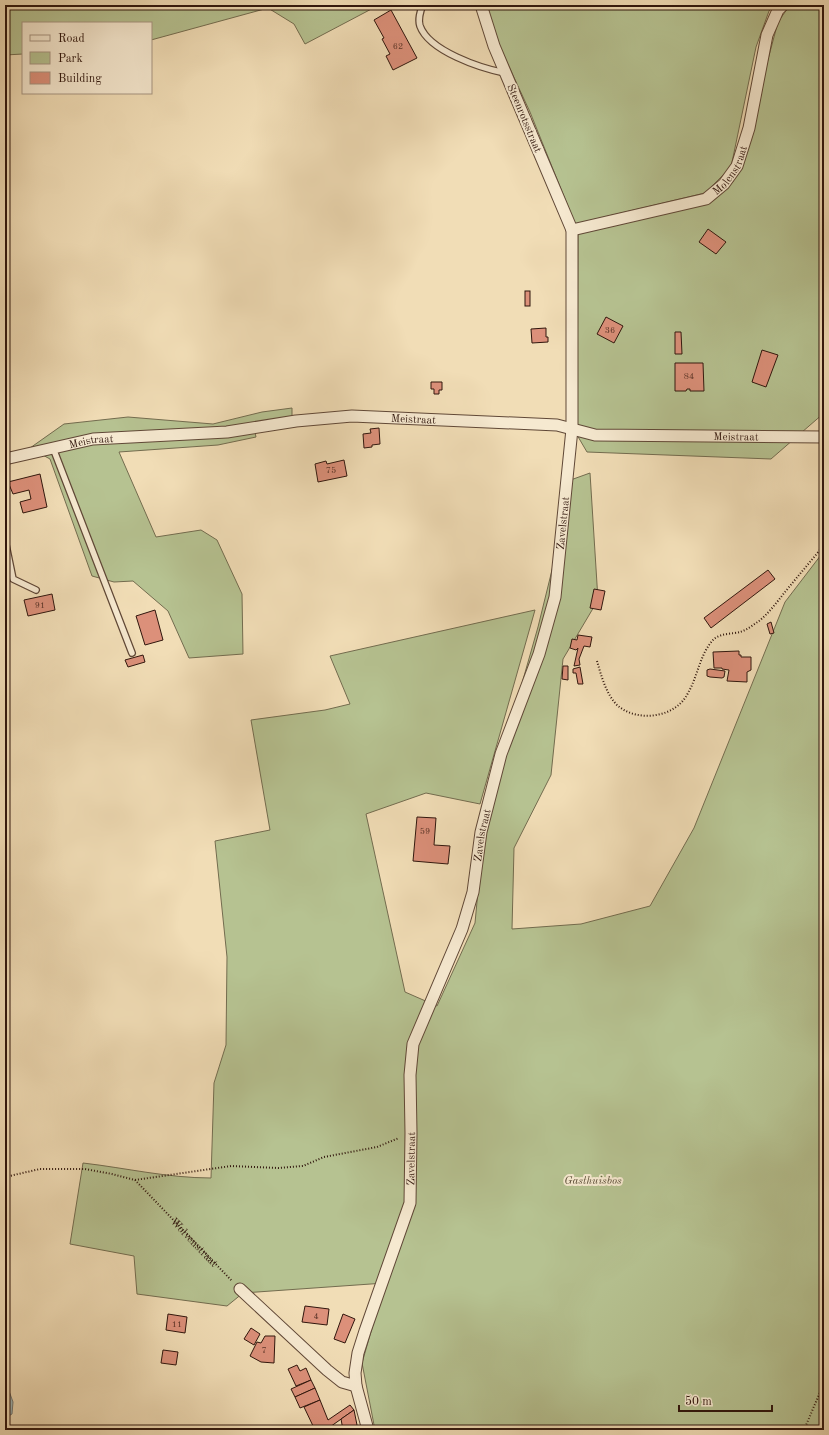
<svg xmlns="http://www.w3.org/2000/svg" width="829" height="1435" font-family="'Old Standard TT',serif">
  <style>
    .green { fill: #b6c291; stroke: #736c4f }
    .water { fill: #9fb9b9; stroke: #737874 }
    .building { fill: #dc907a; stroke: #30160d }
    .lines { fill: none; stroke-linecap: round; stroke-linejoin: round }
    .service-casing { stroke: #604837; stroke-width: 8 }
    .minor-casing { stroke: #604837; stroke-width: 13 }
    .path { stroke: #30160d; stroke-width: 2; stroke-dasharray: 1 2; stroke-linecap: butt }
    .service { stroke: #f6e9d0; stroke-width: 5.5 }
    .minor { stroke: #f6e9d0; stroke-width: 11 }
    .labels { text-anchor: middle; stroke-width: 4; stroke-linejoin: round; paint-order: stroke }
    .number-label { font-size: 9px; fill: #5b3428 }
    .street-label { font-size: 11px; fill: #30160d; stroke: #f6e9d0 }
    .park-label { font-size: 11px; font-style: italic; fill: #584a35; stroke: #f6e9d0 }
  </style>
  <rect width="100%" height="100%" fill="#f1ddb6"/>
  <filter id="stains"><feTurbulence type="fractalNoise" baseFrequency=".005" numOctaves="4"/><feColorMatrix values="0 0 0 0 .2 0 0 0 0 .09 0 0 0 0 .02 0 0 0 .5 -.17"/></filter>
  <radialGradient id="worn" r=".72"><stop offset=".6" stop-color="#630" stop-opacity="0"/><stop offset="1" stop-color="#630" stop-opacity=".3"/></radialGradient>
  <g class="green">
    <path d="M5 5H379L305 44 294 24 268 8 151 40V23H23V54L5 55Z"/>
    <path d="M486 5H774L769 11 756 47 731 167 705 193 575 224 530 112 498 43Z"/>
    <path d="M790 5H824V413L771 459 587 452 577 435 578 233 713 201 733 182 759 93 778 22Z"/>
    <path d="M292 408V420L253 424 256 437 218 445 119 452 156 537 201 530 217 540 242 594 243 654 189 658 168 611 133 581 114 582 92 576 50 459 30 448 64 424 128 417 213 424 262 412Z"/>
    <path d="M590 473 598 600 563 659 551 775 514 848 512 929 581 924 650 906 694 828 785 602 824 551V1430H375L362 1363 385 1283 243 1293 227 1306 137 1294 134 1256 70 1244 83 1163C126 1168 168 1178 211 1178L214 1083 226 1045 227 957 215 841 270 830 251 720 325 710 350 704 330 656 535 610 480 804 426 793 366 814 405 992 437 1006 475 923 483 838 501 757 538 627 567 509 565 482Z"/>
  </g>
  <path class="water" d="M5 1380 13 1402 12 1414 5 1418Z"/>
  <g class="building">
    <path d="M391 10 417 58 393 70 386 56 390 54 382 39 384 38 374 20Z"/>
    <path d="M708 229 726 242 716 254 699 242Z"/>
    <rect x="525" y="291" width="5" height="15"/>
    <path d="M606 317 623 326 614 343 597 334Z"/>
    <path d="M546 328V337H548V342L532 343 531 329Z"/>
    <path d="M675 332H681L682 354H675Z"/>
    <path d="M762 350 778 355 766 387 752 382Z"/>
    <path d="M675 363H703L704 391H690V389H687L686 391H675Z"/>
    <path d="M431 382H442V390H439V394H434V389H431Z"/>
    <path d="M379 428 380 444 372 445V447L364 448 363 434 371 433 370 429Z"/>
    <path d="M344 460 347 476 318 482 315 464 326 461 327 464Z"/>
    <path d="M40 474 47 507 23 513 20 502 31 499 29 490 13 494 8 482Z"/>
    <path d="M768 570 775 579 711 628 704 618Z"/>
    <path d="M594 589 605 591 601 610 590 608Z"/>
    <path d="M52 594 55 610 28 616 24 600Z"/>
    <path d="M155 610 163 640 145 645 136 616Z"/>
    <path d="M771 622 774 633 770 634 767 624Z"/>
    <path d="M578 635 592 637 590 647 584 646 579 659 580 665 574 666 578 648 576 650 570 648 572 639 577 640Z"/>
    <path d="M739 651V655H741V657H751V670L747 672V682L727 681 729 670 722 669V668H714L713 652Z"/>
    <path d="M143 655 145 662 128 667 125 660Z"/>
    <path d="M563 666H568V680L562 679Z"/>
    <path d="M580 667 583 684H578L576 673H573V669Z"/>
    <path d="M710 669 725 671 724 677 722 678 710 677 707 676V670Z"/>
    <path d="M417 817 436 818 434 845 450 846 448 864 413 861Z"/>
    <path d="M305 1306 329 1309 327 1325 302 1322Z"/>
    <path d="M168 1314 187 1317 185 1333 166 1330Z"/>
    <path d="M343 1314 355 1319 345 1343 334 1339Z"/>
    <path d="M251 1328 260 1334 254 1345 244 1339Z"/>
    <path d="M265 1336H275L274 1363 261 1362 250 1356 257 1342 261 1343Z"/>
    <path d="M163 1350 178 1352 176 1365 161 1363Z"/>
    <path d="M297 1365 300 1371 306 1368 311 1380 296 1386 288 1369Z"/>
    <path d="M311 1380 315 1388 295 1397 291 1389Z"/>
    <path d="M315 1388 320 1400 300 1408 295 1397Z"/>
    <path d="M320 1400 328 1420 350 1405 354 1410 327 1429 314 1428 304 1407Z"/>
    <path d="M354 1410 358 1430H343L341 1419Z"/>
  </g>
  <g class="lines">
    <g class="service-casing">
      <g id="service">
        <path d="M423 5C420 11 418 20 420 26 429 51 480 68 505 73"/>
        <path d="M53 448 132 653"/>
        <path d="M5 540 13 579 36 590"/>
      </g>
    </g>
    <g class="minor-casing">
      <g id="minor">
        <path id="s2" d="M572 230 706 199 724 184 737 166 749 128 767 35 778 10 783 5"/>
        <path id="s3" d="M5 459 93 439 227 432 296 421 352 416 557 425 595 435 824 437"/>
        <path d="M240 1289 327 1370 342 1382 356 1386"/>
        <path id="s4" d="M368 1430 356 1386 355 1373 358 1353 365 1331 410 1203 411 1133 410 1075 413 1044 462 929 473 892 481 832 501 754 539 654 555 597 572 429V230L494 46 481 5"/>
      </g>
    </g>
    <g class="path">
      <path d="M819 552 824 553"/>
      <path d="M597 661C601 675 606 694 617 705 637 723 676 718 688 693 698 676 700 653 714 639 721 633 733 634 740 632 747 630 753 625 759 621 769 613 777 602 785 592 798 576 811 561 824 545"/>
      <path id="s1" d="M5 1177 40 1169H85L112 1174 135 1180 232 1281"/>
      <path d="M135 1180 231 1166 278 1168 303 1166 324 1157 377 1147 399 1138"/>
      <path d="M804 1430 824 1383"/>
    </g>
    <use href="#service" class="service"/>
    <use href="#minor" class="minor"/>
  </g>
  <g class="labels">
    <g class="number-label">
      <text x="398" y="49">62</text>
      <text x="610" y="333">36</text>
      <text x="689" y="379">84</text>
      <text x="331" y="473">75</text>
      <text x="40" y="608">91</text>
      <text x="425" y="834">59</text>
      <text x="316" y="1319">4</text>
      <text x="177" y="1327">11</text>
      <text x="264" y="1353">7</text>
    </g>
    <g class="street-label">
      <text transform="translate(525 118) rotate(67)" y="4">Steenrotsstraat</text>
      <text dy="4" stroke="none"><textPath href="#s2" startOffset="176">Molenstraat</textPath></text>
      <text dy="4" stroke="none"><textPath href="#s3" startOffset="412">Meistraat</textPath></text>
      <text dy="4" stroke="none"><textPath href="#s3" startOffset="736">Meistraat</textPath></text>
      <text dy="4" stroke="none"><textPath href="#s3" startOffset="88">Meistraat</textPath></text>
      <text dy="4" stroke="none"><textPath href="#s4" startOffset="942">Zavelstraat</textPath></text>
      <text dy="4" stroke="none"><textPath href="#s4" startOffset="618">Zavelstraat</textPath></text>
      <text dy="4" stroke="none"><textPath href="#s4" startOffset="282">Zavelstraat</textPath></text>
      <text dy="4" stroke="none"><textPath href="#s1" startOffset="218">Wolvenstraat</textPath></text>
    </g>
    <g class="park-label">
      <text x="593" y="1184">Gasthuisbos</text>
    </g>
  </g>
  <rect width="829" height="1435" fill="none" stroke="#f1ddb6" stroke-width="20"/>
  <rect x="6" y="6" width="817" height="1423" fill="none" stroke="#30160d" stroke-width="2"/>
  <rect x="10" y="10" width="809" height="1415" fill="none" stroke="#30160d"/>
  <rect x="22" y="22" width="130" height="72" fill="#f6e9d0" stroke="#a79582"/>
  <rect x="30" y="35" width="20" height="6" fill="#f6e9d0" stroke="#a79582"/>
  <text x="58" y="42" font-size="12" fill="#30160d">Road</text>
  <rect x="30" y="52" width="20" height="12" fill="#b6c291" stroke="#a79582"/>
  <text x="58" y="62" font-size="12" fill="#30160d">Park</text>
  <rect x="30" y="72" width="20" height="12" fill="#dc907a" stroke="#a79582"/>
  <text x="58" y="82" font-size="12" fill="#30160d">Building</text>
  <path d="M679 1405v6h93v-6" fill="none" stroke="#30160d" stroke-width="2"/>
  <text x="685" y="1405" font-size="12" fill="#30160d" stroke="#f6e9d0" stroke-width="3" paint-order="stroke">50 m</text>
  <rect width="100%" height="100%" filter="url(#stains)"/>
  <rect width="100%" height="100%" fill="url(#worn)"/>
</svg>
